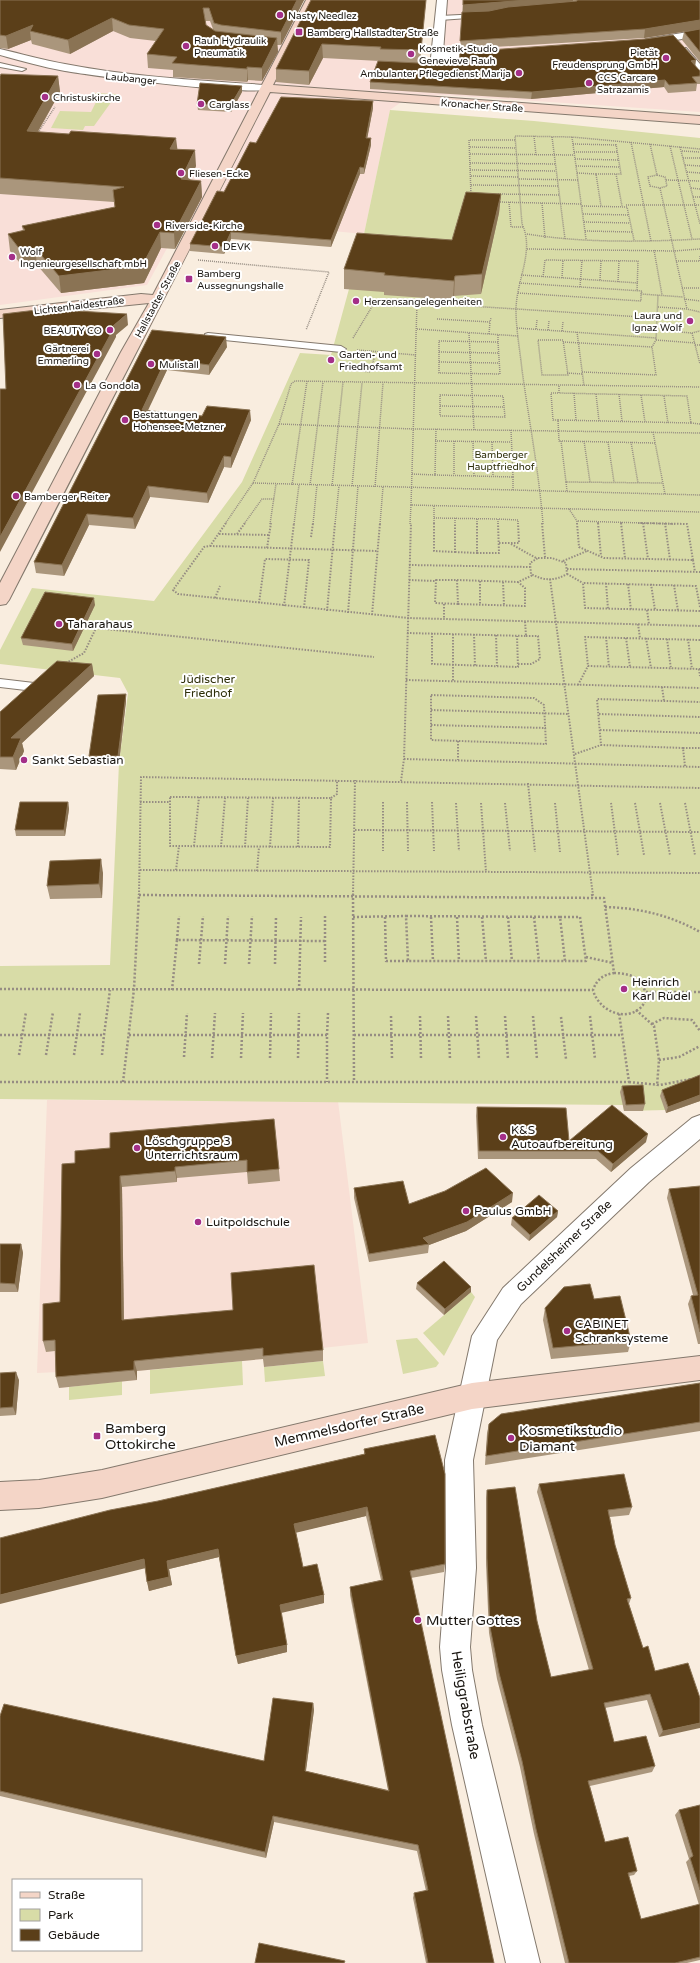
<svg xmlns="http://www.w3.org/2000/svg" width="700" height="1963" font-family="'Varela Round',sans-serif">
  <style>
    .industrial { fill: #f9dfd8 }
    .education { fill: #f8dfd5 }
    .green { fill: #d8dca7 }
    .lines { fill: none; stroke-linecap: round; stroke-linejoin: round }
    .lane-casing { stroke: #84796d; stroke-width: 2 }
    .street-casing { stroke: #84796d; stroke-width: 2 }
    .secondary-casing { stroke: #84796d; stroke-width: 2 }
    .path-far2 { stroke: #968d83; stroke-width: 1.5; stroke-dasharray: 1 1; stroke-linecap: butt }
    .path-far1 { stroke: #968d83; stroke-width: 2; stroke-dasharray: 1.5 1.5; stroke-linecap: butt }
    .path { stroke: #968d83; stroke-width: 2.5; stroke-dasharray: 2 2; stroke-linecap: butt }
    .lane { fill: #fff; fill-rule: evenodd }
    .street { fill: #fff; fill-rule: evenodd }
    .secondary { fill: #f4d5c7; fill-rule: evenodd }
    .wall { fill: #aa967c; fill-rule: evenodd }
    .shaded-wall { fill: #8a7354 }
    .building { fill: #5b3f19; stroke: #8a7354 }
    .poi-dot { fill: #a42f88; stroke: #fff; stroke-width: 1.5 }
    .labels { text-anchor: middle; stroke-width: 4; stroke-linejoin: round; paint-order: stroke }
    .far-poi-label { font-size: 10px; fill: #191510; stroke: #fff; text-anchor: start }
    .far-street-label { font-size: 10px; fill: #191510; stroke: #fff }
    .far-park-label { font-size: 10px; fill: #2d2e08; stroke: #fff }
    .poi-label { font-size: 12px; fill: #191510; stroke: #fff; text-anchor: start }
    .park-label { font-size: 12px; fill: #2d2e08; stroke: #fff }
    .street-label { font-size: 12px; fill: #191510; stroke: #fff }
    .near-street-label { font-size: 14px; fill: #191510; stroke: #fff }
    .near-poi-label { font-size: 14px; fill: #191510; stroke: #fff; text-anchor: start }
  </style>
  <rect width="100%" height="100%" fill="#f9eddf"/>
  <path class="industrial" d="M0 0 382 21 381 62 432 63 438 0H700V112L444 95 407 98 390 110 364 234 184 217 147 285 0 305Z"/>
  <path class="education" d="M47 1100 338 1101 368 1343 322 1348 264 1359 137 1371V1380L59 1388V1372L37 1373Z"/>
  <g class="green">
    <path d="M92 93 117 94 94 126H85L83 130 51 128 60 111 91 112 97 100H88Z"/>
    <path d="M390 110 534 121 700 138V1101L666 1110 624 1111 623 1105 0 1099V966L110 965 119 763 128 693 120 678 0 664V650L32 588 154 601 242 482 300 353 331 355 364 234Z"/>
    <path d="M471 1292 475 1297 444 1356 423 1333Z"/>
    <path d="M417 1338 439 1363 436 1367 403 1374 396 1340Z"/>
    <path d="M242 1361 243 1385 150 1394V1370Z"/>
    <path d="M323 1361 325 1376 265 1382 264 1367Z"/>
    <path d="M122 1381V1395L69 1400V1387Z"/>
  </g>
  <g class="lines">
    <g class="lane-casing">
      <g id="lane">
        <path d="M480 14 483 16 482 17 440 20 437 18 440 16Z"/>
        <path d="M682 48H686L700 64V70L698 69 682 50Z"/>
        <path d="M0 63 26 69 22 71 0 67Z"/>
        <path d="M208 333 341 346 346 349 341 352 205 338V334Z"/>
        <path d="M0 679 34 683 40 687 34 691 0 687Z"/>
      </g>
    </g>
    <g class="street-casing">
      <g id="street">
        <path d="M437 0H447L443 52 490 50 495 53 494 55 442 59 440 69H432L430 67Z"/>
        <path d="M700 30V36L646 45 641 42 646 39Z"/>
        <path d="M0 49C22 54 43 60 65 64 131 77 198 80 265 85L271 88C263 98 88 75 65 71 43 67 22 61 0 55Z"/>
        <path d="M700 1115V1139L649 1182 521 1304 497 1340 473 1460 476 1568 470 1647 472 1670 482 1725 540 1963H506L452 1725 442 1670 440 1647 446 1568 445 1460 472 1336 503 1288 631 1168 692 1118Z"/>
      </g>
    </g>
    <g class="secondary-casing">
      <g id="secondary">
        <path d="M306 0H316L273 85 700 116V124L270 92C184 262 95 430 9 600L6 604 0 605V583L121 352 149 303 0 318V310L141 294 153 295Z"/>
        <path d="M700 1356V1380L472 1409 102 1498 39 1508 0 1510V1482L39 1480 102 1470 472 1383Z"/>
      </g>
    </g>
    <g class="path-far2">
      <path d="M37 134 55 107"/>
      <path d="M534 136 536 155"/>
      <path d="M552 137 565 239"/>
      <path d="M572 137 586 239"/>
      <path d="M631 142 651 241"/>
      <path d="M573 144 616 145"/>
      <path d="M616 144 621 174H616"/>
      <path d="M650 144 657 175"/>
      <path d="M670 146 692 239"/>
      <path d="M470 147 516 148"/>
      <path d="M680 147 700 224"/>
      <path d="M682 151 700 152"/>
      <path d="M574 152H617"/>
      <path d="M470 154 574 155"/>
      <path d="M683 158H700"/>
      <path d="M575 159 619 160"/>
      <path d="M470 163 556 164"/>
      <path d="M685 165 700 166"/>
      <path d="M576 166 620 167"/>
      <path d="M470 170 556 171"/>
      <path d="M687 172 700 173"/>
      <path d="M577 173 596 174 601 206"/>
      <path d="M596 174H616L622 206"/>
      <path d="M657 175 665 177 667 186 660 188 650 186 648 177Z"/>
      <path d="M471 176 518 177"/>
      <path d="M519 179 578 180"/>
      <path d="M666 180 700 181"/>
      <path d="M471 185 558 186"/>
      <path d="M660 188 687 309"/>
      <path d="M691 188 700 189"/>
      <path d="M498 194 560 195"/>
      <path d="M471 195 469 140H515"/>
      <path d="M693 197H700"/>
      <path d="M498 202 581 204"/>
      <path d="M509 202 511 227H524"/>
      <path d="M542 203 545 238"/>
      <path d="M626 205H700"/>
      <path d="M582 206 627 207 634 240"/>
      <path d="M583 214 629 215"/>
      <path d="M584 222 630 223"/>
      <path d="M585 231 632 232"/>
      <path d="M527 234C583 243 643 242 700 239"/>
      <path d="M527 249 674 251 700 249"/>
      <path d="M654 250 662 295"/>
      <path d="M700 256V261"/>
      <path d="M198 260 329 272 306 330"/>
      <path d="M676 261H700"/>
      <path d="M521 275 638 283"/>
      <path d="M543 277 545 260 638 261 637 291"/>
      <path d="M562 278 563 260"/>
      <path d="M600 280 601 261"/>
      <path d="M618 282 619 261"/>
      <path d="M519 283 642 291 641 294"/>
      <path d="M580 287 582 260"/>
      <path d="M682 288H700"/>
      <path d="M518 293 641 301V294L683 297"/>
      <path d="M684 299 700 301"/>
      <path d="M658 307 687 309 700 312"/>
      <path d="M437 319 490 322 491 318"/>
      <path d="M517 328 656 338"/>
      <path d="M417 329 518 336"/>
      <path d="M536 329 537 320"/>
      <path d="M548 330 549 321"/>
      <path d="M656 330 692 333 700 331"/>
      <path d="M562 331 563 322"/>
      <path d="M577 332 584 386"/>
      <path d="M469 333 474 430"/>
      <path d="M692 333 700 364"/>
      <path d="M489 334 490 322"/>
      <path d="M498 335V342"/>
      <path d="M353 338 376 300 657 318"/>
      <path d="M538 340H563L568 375H542Z"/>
      <path d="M656 340 695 343"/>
      <path d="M439 341 498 342 500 374 439 373Z"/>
      <path d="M563 342 652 347"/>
      <path d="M695 345H700"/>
      <path d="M357 350 416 355"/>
      <path d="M439 352 499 353"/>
      <path d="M439 362 499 363"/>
      <path d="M345 369 370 372 376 352"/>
      <path d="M582 372 656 375 652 347 656 340 658 295"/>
      <path d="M567 373 582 374"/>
      <path d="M559 386V393H551L553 420H558L559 441H561"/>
      <path d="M574 393 576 420"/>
      <path d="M596 394 599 421"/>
      <path d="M619 394 622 421"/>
      <path d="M440 395 503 396 505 417 440 416Z"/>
      <path d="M641 395 645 422"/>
      <path d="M664 396 668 423"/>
      <path d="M440 406 504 407"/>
      <path d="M558 420 691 423 687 396 559 393"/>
      <path d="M691 423 700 424"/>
      <path d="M279 424 414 429 700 433"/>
      <path d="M436 429 435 475 513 477V490"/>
      <path d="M511 430 513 477"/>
      <path d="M653 432 665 494"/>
      <path d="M435 441 511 442"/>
      <path d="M454 441V475"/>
      <path d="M473 441 474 476"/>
      <path d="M584 441 590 482"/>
      <path d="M492 442 493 476"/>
      <path d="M608 442 614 482"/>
      <path d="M631 442 638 483"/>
      <path d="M655 443 561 441 566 482 662 483"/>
      <path d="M412 474 435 475"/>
      <path d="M566 482 567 491"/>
      <path d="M253 483 700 495"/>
      <path d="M292 485 307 381"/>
      <path d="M310 485 323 382"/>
      <path d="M332 486 343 382"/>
      <path d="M352 486 362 383"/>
      <path d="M375 487 383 383"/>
      <path d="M411 505 417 303"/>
      <path d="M434 506V524"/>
      <path d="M569 509 577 521"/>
      <path d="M434 518 498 519"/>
      <path d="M455 518V524"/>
      <path d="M477 519V524"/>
      <path d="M598 522V524"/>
      <path d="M621 522V524"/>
      <path d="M225 524 253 483 279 424 291 384 295 381 700 387"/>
      <path d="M244 524 262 499H274"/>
      <path d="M270 524 276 484"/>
      <path d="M294 524 299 485"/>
      <path d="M313 524 317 485"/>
      <path d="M335 524 339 486"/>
      <path d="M355 524 358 486"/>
      <path d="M380 524 383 487"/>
      <path d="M410 524 411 505 700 512"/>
      <path d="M498 524V519L518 520V524"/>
      <path d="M543 524C539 472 529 421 522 370 520 350 516 330 516 310 516 281 535 251 522 224L515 136 572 137 700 149"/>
      <path d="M577 524V521L675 524"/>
    </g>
    <g class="path-far1">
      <path d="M226 523 210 546 204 547 173 590 178 594 408 618 700 626"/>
      <path d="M434 523V551L455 552V523"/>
      <path d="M477 523V553H499L498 523"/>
      <path d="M542 523 545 557"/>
      <path d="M577 523 579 547 604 558 693 560"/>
      <path d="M598 523 601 556"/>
      <path d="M621 523 625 558"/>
      <path d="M638 523 687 524 693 560"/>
      <path d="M643 523 648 559"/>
      <path d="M665 523 670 560"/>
      <path d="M219 534 269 535"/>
      <path d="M237 534 245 523"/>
      <path d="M311 537 313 523"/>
      <path d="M499 543H519L518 523"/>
      <path d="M511 544 536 558"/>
      <path d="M210 546 377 551"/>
      <path d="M267 548 271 523"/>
      <path d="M455 552 477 553"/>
      <path d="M538 558H552L566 563 567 574C555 581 544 581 531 574L530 563Z"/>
      <path d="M693 560 695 572"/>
      <path d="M563 561 587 551"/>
      <path d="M409 565 530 567"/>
      <path d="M567 569 700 572"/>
      <path d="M567 574 583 583"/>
      <path d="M550 579 593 895"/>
      <path d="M409 580 435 581"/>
      <path d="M436 580H457L458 604 435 603Z"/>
      <path d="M457 580 518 582 533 575"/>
      <path d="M480 581V605"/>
      <path d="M503 582 504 605"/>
      <path d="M606 583 608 609"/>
      <path d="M628 584 631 610"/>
      <path d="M651 584 655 610"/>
      <path d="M674 585 678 611"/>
      <path d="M215 598 220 586"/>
      <path d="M259 603 265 559 309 560 304 608"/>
      <path d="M444 604V619"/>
      <path d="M458 604 525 606V588L518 582"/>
      <path d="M284 606 294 523"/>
      <path d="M700 607 696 586 583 583 585 608 700 611"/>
      <path d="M647 610 649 624"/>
      <path d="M327 611 335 523"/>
      <path d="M348 613 355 523"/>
      <path d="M372 615 380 523"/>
      <path d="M638 624 640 638"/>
      <path d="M407 633 526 636 525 621"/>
      <path d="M432 633V664L518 667 517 636"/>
      <path d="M453 634V681"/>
      <path d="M474 634 475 666"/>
      <path d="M496 635 497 666"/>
      <path d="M606 637 609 667"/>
      <path d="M626 638 630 667"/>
      <path d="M646 638 651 668"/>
      <path d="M667 639 671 669"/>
      <path d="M688 639 692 669"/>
      <path d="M700 640 585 637 588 666 700 669"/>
      <path d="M66 663 84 653 96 628 374 657"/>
      <path d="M518 664H531L540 659 538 636H526"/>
      <path d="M699 669 700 676"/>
      <path d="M406 680 700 688"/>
      <path d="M578 685 588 666"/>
      <path d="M662 687 664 701"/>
      <path d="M431 695 534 698 544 705 546 744 431 740Z"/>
      <path d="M431 710 569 714"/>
      <path d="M599 714 700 717"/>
      <path d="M431 725 546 728"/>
      <path d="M600 730 700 733"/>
      <path d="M458 741V760"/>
      <path d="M683 748H700"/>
      <path d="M575 754 601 745"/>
      <path d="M404 759 700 767"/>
      <path d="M685 766 683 748 601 745 597 699 700 702"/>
      <path d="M401 781 404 759 411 523"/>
      <path d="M528 783 535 852"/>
      <path d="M170 797 331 798 330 847 170 846Z"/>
      <path d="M331 798 337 794V780"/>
      <path d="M140 802H170"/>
      <path d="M383 802V851"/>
      <path d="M407 802 408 851"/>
      <path d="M432 802 434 851"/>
      <path d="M456 803 459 851"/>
      <path d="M481 803 486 872"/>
      <path d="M505 803 510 851"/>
      <path d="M555 803 560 852"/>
      <path d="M611 803 618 855"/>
      <path d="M635 803 644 855"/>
      <path d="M660 803 670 855"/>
      <path d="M685 803 695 855"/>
      <path d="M355 830 700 832"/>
      <path d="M194 846 199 797"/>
      <path d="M221 847 225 798"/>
      <path d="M245 847 248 798"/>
      <path d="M270 847 273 798"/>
      <path d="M298 847 299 798"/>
      <path d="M140 870 700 873"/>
      <path d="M176 870 179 846"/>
      <path d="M257 871 259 847"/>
      <path d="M139 895 141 777 700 788"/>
      <path d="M353 895 355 780"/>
    </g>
    <g class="path">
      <path d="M353 894 354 1082"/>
      <path d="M592 894 593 898"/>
      <path d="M139 895 604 898 614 973"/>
      <path d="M605 907C639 908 670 915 700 932"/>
      <path d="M325 916V964"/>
      <path d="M406 916 560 917 565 961H408Z"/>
      <path d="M353 917 406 916"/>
      <path d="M385 917 386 961H408"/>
      <path d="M431 917 433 961"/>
      <path d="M457 917 459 961"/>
      <path d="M482 917 486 961"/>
      <path d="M508 917 512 961"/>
      <path d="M534 917 539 961"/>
      <path d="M560 917H580L586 961H565"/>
      <path d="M177 940 179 916"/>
      <path d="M586 957 613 963"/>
      <path d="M199 964 203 916"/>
      <path d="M225 964 228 916"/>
      <path d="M249 964 252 916"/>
      <path d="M275 964 276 917"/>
      <path d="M614 973C620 973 626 974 632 976 644 982 652 999 639 1009 622 1022 598 1009 593 990 597 979 603 975 614 973Z"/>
      <path d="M0 989 593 990"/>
      <path d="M172 990 177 940 325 941"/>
      <path d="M299 990 301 917"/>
      <path d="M646 992H700"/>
      <path d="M636 1010 654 1026 659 1060 657 1086"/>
      <path d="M391 1016 392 1059"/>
      <path d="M420 1016 421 1059"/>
      <path d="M448 1016 450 1059"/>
      <path d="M476 1016 479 1059"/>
      <path d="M505 1016 508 1059"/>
      <path d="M533 1016 537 1059"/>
      <path d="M590 1016 595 1059"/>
      <path d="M561 1017 566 1059"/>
      <path d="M652 1024 664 1018 692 1020 700 1031"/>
      <path d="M0 1035H104L110 990"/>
      <path d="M129 1035H327V1082"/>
      <path d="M327 1035 328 1013"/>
      <path d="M354 1035H622"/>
      <path d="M19 1055 26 1012"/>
      <path d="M46 1055 53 1012"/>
      <path d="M74 1055 80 1013"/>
      <path d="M102 1055 104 1035"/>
      <path d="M184 1057 187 1013"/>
      <path d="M212 1058 215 1013"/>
      <path d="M241 1058 243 1013"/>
      <path d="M270 1058 271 1013"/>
      <path d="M298 1058 299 1013"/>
      <path d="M659 1060 679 1057 700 1046"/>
      <path d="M0 1082H629L619 1013"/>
      <path d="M123 1082 134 989 139 894"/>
      <path d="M629 1082 660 1085 691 1079"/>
    </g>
    <use href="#lane" class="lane"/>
    <use href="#street" class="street"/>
    <use href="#secondary" class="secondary"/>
  </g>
  <g class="wall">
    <path d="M0 0H304L281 45H277L278 52 262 81 248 80 247 82 173 77V70L148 68 147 54 156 41 130 38 113 31 70 54 32 44 31 40 8 49 0 48ZM205 21H210L213 29 206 25Z"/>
    <path d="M311 0H426L420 63 459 65 695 66 700 71V84H697L696 91 668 93 664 87 531 99 370 89V82L380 61 323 58 309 85 276 82V69Z"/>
    <path d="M463 0H700V29L644 38 460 49Z"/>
    <path d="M700 29V62L682 40 684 32Z"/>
    <path d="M0 76H58L60 92 38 132 177 149 196 166 190 180 201 181 202 197 175 249 161 248 144 283 61 293 37 265 24 268 10 251 8 234 23 231 22 226 115 207 114 202 0 194Z"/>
    <path d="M242 92 231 112 198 110 197 104Z"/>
    <path d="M373 101V108L367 138 371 145 364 174H360L331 247 231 239 224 254 190 251V244L256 143Z"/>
    <path d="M501 194 499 213 481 294 454 296 453 300 384 295V292L344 289V269L452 240Z"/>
    <path d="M152 330 227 347 209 375 167 370 147 411 251 420 231 468 224 467 208 503 150 497 135 529 89 525 64 576 36 573 34 562Z"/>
    <path d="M95 605 73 651 23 645 21 638Z"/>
    <path d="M92 664 94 676 22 743 24 751 16 770 0 769V712Z"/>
    <path d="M126 694V701L119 763H91L89 756Z"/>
    <path d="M68 802 69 809 65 836H16L15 830Z"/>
    <path d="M103 873 102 898 50 899 47 886Z"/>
    <path d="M700 1075V1101L666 1113 660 1096 662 1090Z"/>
    <path d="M622 1086 645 1104 643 1111H624L620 1092Z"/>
    <path d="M477 1107 569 1141 646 1142 611 1172 596 1159H478L476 1116Z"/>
    <path d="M274 1119 280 1181 248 1184 247 1172 177 1178V1182L122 1187 124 1320 323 1350V1361L264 1367 263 1359 137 1371V1380L59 1388 56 1377 55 1351 46 1352 43 1341 60 1302 75 1163 110 1148Z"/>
    <path d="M700 1186V1344H698L688 1304 691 1296 693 1295 667 1198 669 1189Z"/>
    <path d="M354 1188 409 1204 512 1202 466 1231 429 1245 428 1253 369 1262 354 1198Z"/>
    <path d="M558 1211 557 1217 529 1241 511 1225 512 1218Z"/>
    <path d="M0 1244H21L23 1253 18 1292H0Z"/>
    <path d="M417 1283 471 1292 444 1315 416 1289Z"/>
    <path d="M594 1299 631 1341 628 1352 551 1359 543 1320 545 1308Z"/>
    <path d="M0 1373 19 1380 16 1415 0 1416Z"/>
    <path d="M700 1383V1431L485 1465 487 1433 489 1424Z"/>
    <path d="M364 1449 445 1564 444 1572 411 1578 494 1963H426L413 1898 414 1893 426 1891 417 1851 274 1822 266 1858 0 1796V1716L264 1761 313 1703 314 1710 306 1771 388 1790 350 1595V1587L381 1580 366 1516 296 1532 303 1567 324 1603 281 1612 287 1652 238 1664 219 1557 169 1569 172 1585 149 1591 145 1568 158 1501 364 1454Z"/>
    <path d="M539 1484 632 1507 629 1515 610 1517 615 1545 631 1598 629 1604 643 1648 655 1671 700 1698 659 1737 647 1700 605 1708 614 1742 655 1766 652 1772 590 1786 605 1842 637 1871 634 1875 629 1876 641 1919 699 1905 686 1862 689 1859 675 1815 679 1810 700 1805V1960L687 1963H565L534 1834 520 1767 497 1679 489 1633 486 1565V1498L487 1490 537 1621 551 1677 589 1670 537 1492Z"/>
  </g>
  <g class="shaded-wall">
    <path d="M297 0H304L281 45V32Z"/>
    <path d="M527 0H573V4L463 13V5Z"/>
    <path d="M112 18 113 31 70 54 68 40Z"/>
    <path d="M700 20V29L644 38 645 29Z"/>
    <path d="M33 25 30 31 31 40 8 49 6 36Z"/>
    <path d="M277 38 278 52 262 81V68Z"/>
    <path d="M322 44 323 58 309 85V71Z"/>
    <path d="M696 60 695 68 691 61Z"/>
    <path d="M247 67 248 80 247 82Z"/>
    <path d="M58 76 60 92 29 147 27 131Z"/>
    <path d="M665 80 664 87 531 99 532 92Z"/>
    <path d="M242 86V92L231 112 230 106Z"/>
    <path d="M373 101V108L366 145V138Z"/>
    <path d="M176 138 178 154 170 149Z"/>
    <path d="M371 138V145L364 174V168Z"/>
    <path d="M195 150 196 166 182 196 181 179Z"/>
    <path d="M360 167V174L331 247V240Z"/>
    <path d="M201 181 202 197 175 249 174 233Z"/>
    <path d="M501 194 499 213 481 294 482 274Z"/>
    <path d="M160 232 161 248 144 283 61 293 59 276Z"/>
    <path d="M231 232V239L224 254V247Z"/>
    <path d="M35 248 37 265 24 268 21 251Z"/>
    <path d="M455 276 454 296 453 300 454 281Z"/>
    <path d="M127 314 128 325 116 335V337L0 552V537L113 326Z"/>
    <path d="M226 337 227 347 209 375V365Z"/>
    <path d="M166 359 167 370 143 421 142 410Z"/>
    <path d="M250 410 251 420 231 468V457Z"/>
    <path d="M224 456V467L208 503 207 493Z"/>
    <path d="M148 486 150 497 135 529 133 518Z"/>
    <path d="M87 514 89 525 64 576 62 565Z"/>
    <path d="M94 598 95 605 73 651 72 644Z"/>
    <path d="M92 664 94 676 22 743 24 751 16 770 13 757 11 738Z"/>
    <path d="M126 694V701L119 763 118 756Z"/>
    <path d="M68 802 69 809 65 836 64 830Z"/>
    <path d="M101 859 103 873 102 898 99 884Z"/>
    <path d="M700 1095V1101L666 1113 668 1107Z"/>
    <path d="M648 1134 646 1142 611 1172 613 1164Z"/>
    <path d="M175 1167 177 1178V1182L175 1171Z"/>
    <path d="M120 1176 122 1187 124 1331 122 1320Z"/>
    <path d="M513 1193 512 1202 466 1231 429 1245V1244L423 1238Z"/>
    <path d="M558 1211 557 1217 529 1241 530 1235Z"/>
    <path d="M21 1244 23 1253 18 1292 15 1284Z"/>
    <path d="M471 1287V1292L444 1315 445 1309Z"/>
    <path d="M134 1361 137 1371V1380L134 1370Z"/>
    <path d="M16 1372 19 1380 16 1415 13 1407Z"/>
    <path d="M367 1507 366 1516 295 1533 294 1524Z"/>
    <path d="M218 1549 219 1557 169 1569 172 1585 149 1591 147 1582 167 1561Z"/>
    <path d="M144 1559 146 1568 0 1604V1595Z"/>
    <path d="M324 1595V1603L281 1613 280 1605Z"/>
    <path d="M287 1645V1652L238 1664 236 1656Z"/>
    <path d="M313 1703 314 1710 305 1777V1771Z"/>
    <path d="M700 1723V1728L659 1737 663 1731Z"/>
    <path d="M273 1816 274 1822 266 1858 265 1852Z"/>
  </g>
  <g class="building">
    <path d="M0 0H297L281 32 221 25 214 23 209 8H203L206 25 215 31 277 38 262 68 247 67V69L172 63 177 57 147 54 164 29 129 25 112 18 68 40 30 31 33 25 6 36 0 35Z"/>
    <path d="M311 0H426L421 50 380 49 381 47 322 44 309 71 276 69Z"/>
    <path d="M463 0H527L463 5Z"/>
    <path d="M577 0H700V20L645 29 460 41 462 12 489 11 508 7 577 1Z"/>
    <path d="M700 29V52L684 32Z"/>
    <path d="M673 35 696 60 691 61 700 71V76L692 77 697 83 669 85 665 80 532 92 370 82 378 61 459 65 460 52 645 39Z"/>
    <path d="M1 74 58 76 27 131 69 134 71 131 176 138 170 149 195 150 181 179 201 181 174 233 160 232 142 266 59 276 35 248 21 251 8 234 25 230 22 226 115 207 113 190 124 187 0 178V76Z"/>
    <path d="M200 83 242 86 230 106 197 104Z"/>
    <path d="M281 97 373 101 366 138H371L364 168 360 167 331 240 231 232 224 247 190 244 217 191 224 192 250 142 256 143Z"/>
    <path d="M466 192 501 194 482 274 455 276 454 281 384 275 385 273 344 269 357 233 452 240Z"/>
    <path d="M45 309 127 314 113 326H115L0 537V389H6L3 314Z"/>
    <path d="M152 330 226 337 209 365 166 359 142 410 202 416 207 406 250 410 231 457 224 456 207 493 148 486 133 518 87 514 62 565 34 562Z"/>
    <path d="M45 592 94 598 72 644 21 638Z"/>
    <path d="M57 661 92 664 11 738H21L13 757H0V712Z"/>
    <path d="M126 694 118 756H89L98 695Z"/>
    <path d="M20 802H68L64 830H15Z"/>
    <path d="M101 859 99 884 47 886 50 861Z"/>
    <path d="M700 1075V1095L668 1107 662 1090Z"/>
    <path d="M643 1085 645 1104 626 1105 622 1086Z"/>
    <path d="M612 1105 648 1134 613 1164 598 1151H479L477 1107 566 1108 569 1141Z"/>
    <path d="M274 1119 279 1169 247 1172V1160L175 1167V1171L120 1176 122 1320 233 1310 231 1273 314 1265 323 1350 263 1356V1348L134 1361V1370L56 1377 55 1340 43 1341V1304L60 1302 62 1164 75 1163V1151L110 1148V1133Z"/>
    <path d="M486 1168 513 1193 467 1222 423 1238 429 1244 369 1254 354 1188 403 1181 409 1204 445 1191Z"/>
    <path d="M700 1186V1332L691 1296 698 1295 669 1189Z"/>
    <path d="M539 1195 558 1211 530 1235 512 1218Z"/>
    <path d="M0 1244H21L15 1284 0 1283Z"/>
    <path d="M444 1261 471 1287 445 1309 417 1283Z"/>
    <path d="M590 1284 594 1299 620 1296 631 1341 553 1348 545 1308 564 1287Z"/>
    <path d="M16 1372 13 1407 0 1408V1373Z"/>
    <path d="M700 1383V1422L486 1456 489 1424 501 1414Z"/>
    <path d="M435 1435 445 1474V1564L410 1571 494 1963H428L414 1893 428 1890 418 1845 273 1816 265 1852 0 1791V1716L4 1704 264 1761 273 1698 313 1703 305 1771 389 1791 350 1587 383 1580 367 1507 294 1524 303 1567 317 1564 324 1595 280 1605 287 1645 236 1656 218 1549 167 1561 169 1577 147 1582 144 1559 0 1595V1538L110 1510 158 1501 365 1454 364 1449Z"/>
    <path d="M624 1474 632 1507 608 1510 615 1545 631 1598 627 1599 643 1648 648 1646 655 1671 688 1663 700 1698V1723L663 1731 650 1694 604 1703 614 1742 646 1736 655 1766 588 1781 605 1842 628 1837 637 1871 628 1873 641 1919 700 1904V1957L675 1963H569L536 1829 522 1761 499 1673 490 1627 487 1558V1490L515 1487 537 1621 551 1677 593 1669 539 1484Z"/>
    <path d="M700 1805V1890L690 1858 693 1856 679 1810Z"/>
    <path d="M259 1943 345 1961 344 1963H255Z"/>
  </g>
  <g class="poi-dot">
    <circle cx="280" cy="15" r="4"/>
    <rect x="295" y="28" width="8" height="8" rx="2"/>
    <circle cx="186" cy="46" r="4"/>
    <circle cx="411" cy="54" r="4"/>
    <circle cx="666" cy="58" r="4"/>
    <circle cx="519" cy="73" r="4"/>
    <circle cx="589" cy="83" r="4"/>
    <circle cx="45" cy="97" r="4"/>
    <circle cx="201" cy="104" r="4"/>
    <circle cx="181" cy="173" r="4"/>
    <circle cx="157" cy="225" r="4"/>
    <circle cx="215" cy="246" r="4"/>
    <circle cx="12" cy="257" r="4"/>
    <rect x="185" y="275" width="8" height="8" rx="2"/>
    <circle cx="356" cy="301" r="4"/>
    <circle cx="690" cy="321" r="4"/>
    <circle cx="110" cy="330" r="4"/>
    <circle cx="97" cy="354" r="4"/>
    <circle cx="331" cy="360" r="4"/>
    <circle cx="151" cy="364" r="4"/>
    <circle cx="77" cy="385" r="4"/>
    <circle cx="125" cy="420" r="4"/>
    <circle cx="16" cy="496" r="4"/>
    <circle cx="59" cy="624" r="4"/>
    <circle cx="24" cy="760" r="4"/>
    <circle cx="624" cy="989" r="4"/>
    <circle cx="503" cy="1137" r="4"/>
    <circle cx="137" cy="1148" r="4"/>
    <circle cx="466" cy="1211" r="4"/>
    <circle cx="198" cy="1222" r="4"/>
    <circle cx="567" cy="1331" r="4"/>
    <rect x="93" y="1432" width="8" height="8" rx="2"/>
    <circle cx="511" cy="1438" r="4"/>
    <circle cx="418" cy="1620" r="4"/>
  </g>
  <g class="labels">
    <g class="far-poi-label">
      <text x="288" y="19">Nasty Needlez</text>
      <text x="307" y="36">Bamberg Hallstadter Straße</text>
      <text x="194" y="44">Rauh Hydraulik<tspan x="194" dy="12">Pneumatik</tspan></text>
      <text x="419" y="52">Kosmetik-Studio<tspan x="419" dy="12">Genevieve Rauh</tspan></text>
      <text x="658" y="56" text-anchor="end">Pietät<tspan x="658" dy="12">Freudensprung GmbH</tspan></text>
      <text x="511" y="77" text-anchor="end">Ambulanter Pflegedienst Marija</text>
      <text x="597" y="81">CCS Carcare<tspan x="597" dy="12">Satrazamis</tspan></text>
      <text x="53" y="101">Christuskirche</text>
      <text x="209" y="108">Carglass</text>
      <text x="189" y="177">Fliesen-Ecke</text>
      <text x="165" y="229">Riverside-Kirche</text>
      <text x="223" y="250">DEVK</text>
      <text x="20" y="255">Wolf<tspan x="20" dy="12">Ingenieurgesellschaft mbH</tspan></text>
      <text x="197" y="277">Bamberg<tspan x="197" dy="12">Aussegnungshalle</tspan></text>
      <text x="364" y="305">Herzensangelegenheiten</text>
      <text x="682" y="319" text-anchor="end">Laura und<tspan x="682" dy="12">Ignaz Wolf</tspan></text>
      <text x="102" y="334" text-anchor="end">BEAUTY CO</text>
      <text x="89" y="352" text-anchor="end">Gärtnerei<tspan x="89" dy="12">Emmerling</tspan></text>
      <text x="339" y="358">Garten- und<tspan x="339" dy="12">Friedhofsamt</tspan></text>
      <text x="159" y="368">Mulistall</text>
      <text x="85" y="389">La Gondola</text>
      <text x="133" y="418">Bestattungen<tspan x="133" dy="12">Hohensee-Metzner</tspan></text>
      <text x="24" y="500">Bamberger Reiter</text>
    </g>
    <g class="far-street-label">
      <text transform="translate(131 78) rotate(6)" y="4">Laubanger</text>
      <text transform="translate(482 105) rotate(4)" y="4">Kronacher Straße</text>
      <text transform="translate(157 299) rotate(-62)" y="4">Hallstadter Straße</text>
      <text transform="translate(79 305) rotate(-7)" y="4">Lichtenhaidestraße</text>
    </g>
    <g class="far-park-label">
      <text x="501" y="458">Bamberger<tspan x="501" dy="12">Hauptfriedhof</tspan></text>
    </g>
    <g class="poi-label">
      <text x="67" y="628">Taharahaus</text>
      <text x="32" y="764">Sankt Sebastian</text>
      <text x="632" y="986">Heinrich<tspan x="632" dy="14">Karl Rüdel</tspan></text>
      <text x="511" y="1134">K&amp;S<tspan x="511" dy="14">Autoaufbereitung</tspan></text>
      <text x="145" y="1145">Löschgruppe 3<tspan x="145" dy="14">Unterrichtsraum</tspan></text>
      <text x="474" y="1215">Paulus GmbH</text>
      <text x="206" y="1226">Luitpoldschule</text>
      <text x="575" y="1328">CABINET<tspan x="575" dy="14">Schranksysteme</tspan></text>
    </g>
    <g class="park-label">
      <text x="208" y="683">Jüdischer<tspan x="208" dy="14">Friedhof</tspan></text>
    </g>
    <g class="street-label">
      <text transform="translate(564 1246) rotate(-44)" y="4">Gundelsheimer Straße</text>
    </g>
    <g class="near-street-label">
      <text transform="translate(349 1425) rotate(-13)" y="5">Memmelsdorfer Straße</text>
      <text transform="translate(466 1705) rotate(80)" y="5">Heiliggrabstraße</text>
    </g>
    <g class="near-poi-label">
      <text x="105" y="1433">Bamberg<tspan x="105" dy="16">Ottokirche</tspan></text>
      <text x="519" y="1435">Kosmetikstudio<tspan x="519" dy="16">Diamant</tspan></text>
      <text x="426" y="1625">Mutter Gottes</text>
    </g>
  </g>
  <rect x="12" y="1879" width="130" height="72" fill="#ffffff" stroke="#a3a19f"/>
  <rect x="20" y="1892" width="20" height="6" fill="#f4d5c7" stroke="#a3a19f"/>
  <text x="48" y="1899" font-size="12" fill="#191510">Straße</text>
  <rect x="20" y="1909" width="20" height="12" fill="#d8dca7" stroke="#a3a19f"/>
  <text x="48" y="1919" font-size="12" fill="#191510">Park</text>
  <rect x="20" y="1929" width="20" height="12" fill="#5b3f19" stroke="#a3a19f"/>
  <text x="48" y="1939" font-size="12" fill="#191510">Gebäude</text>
</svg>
